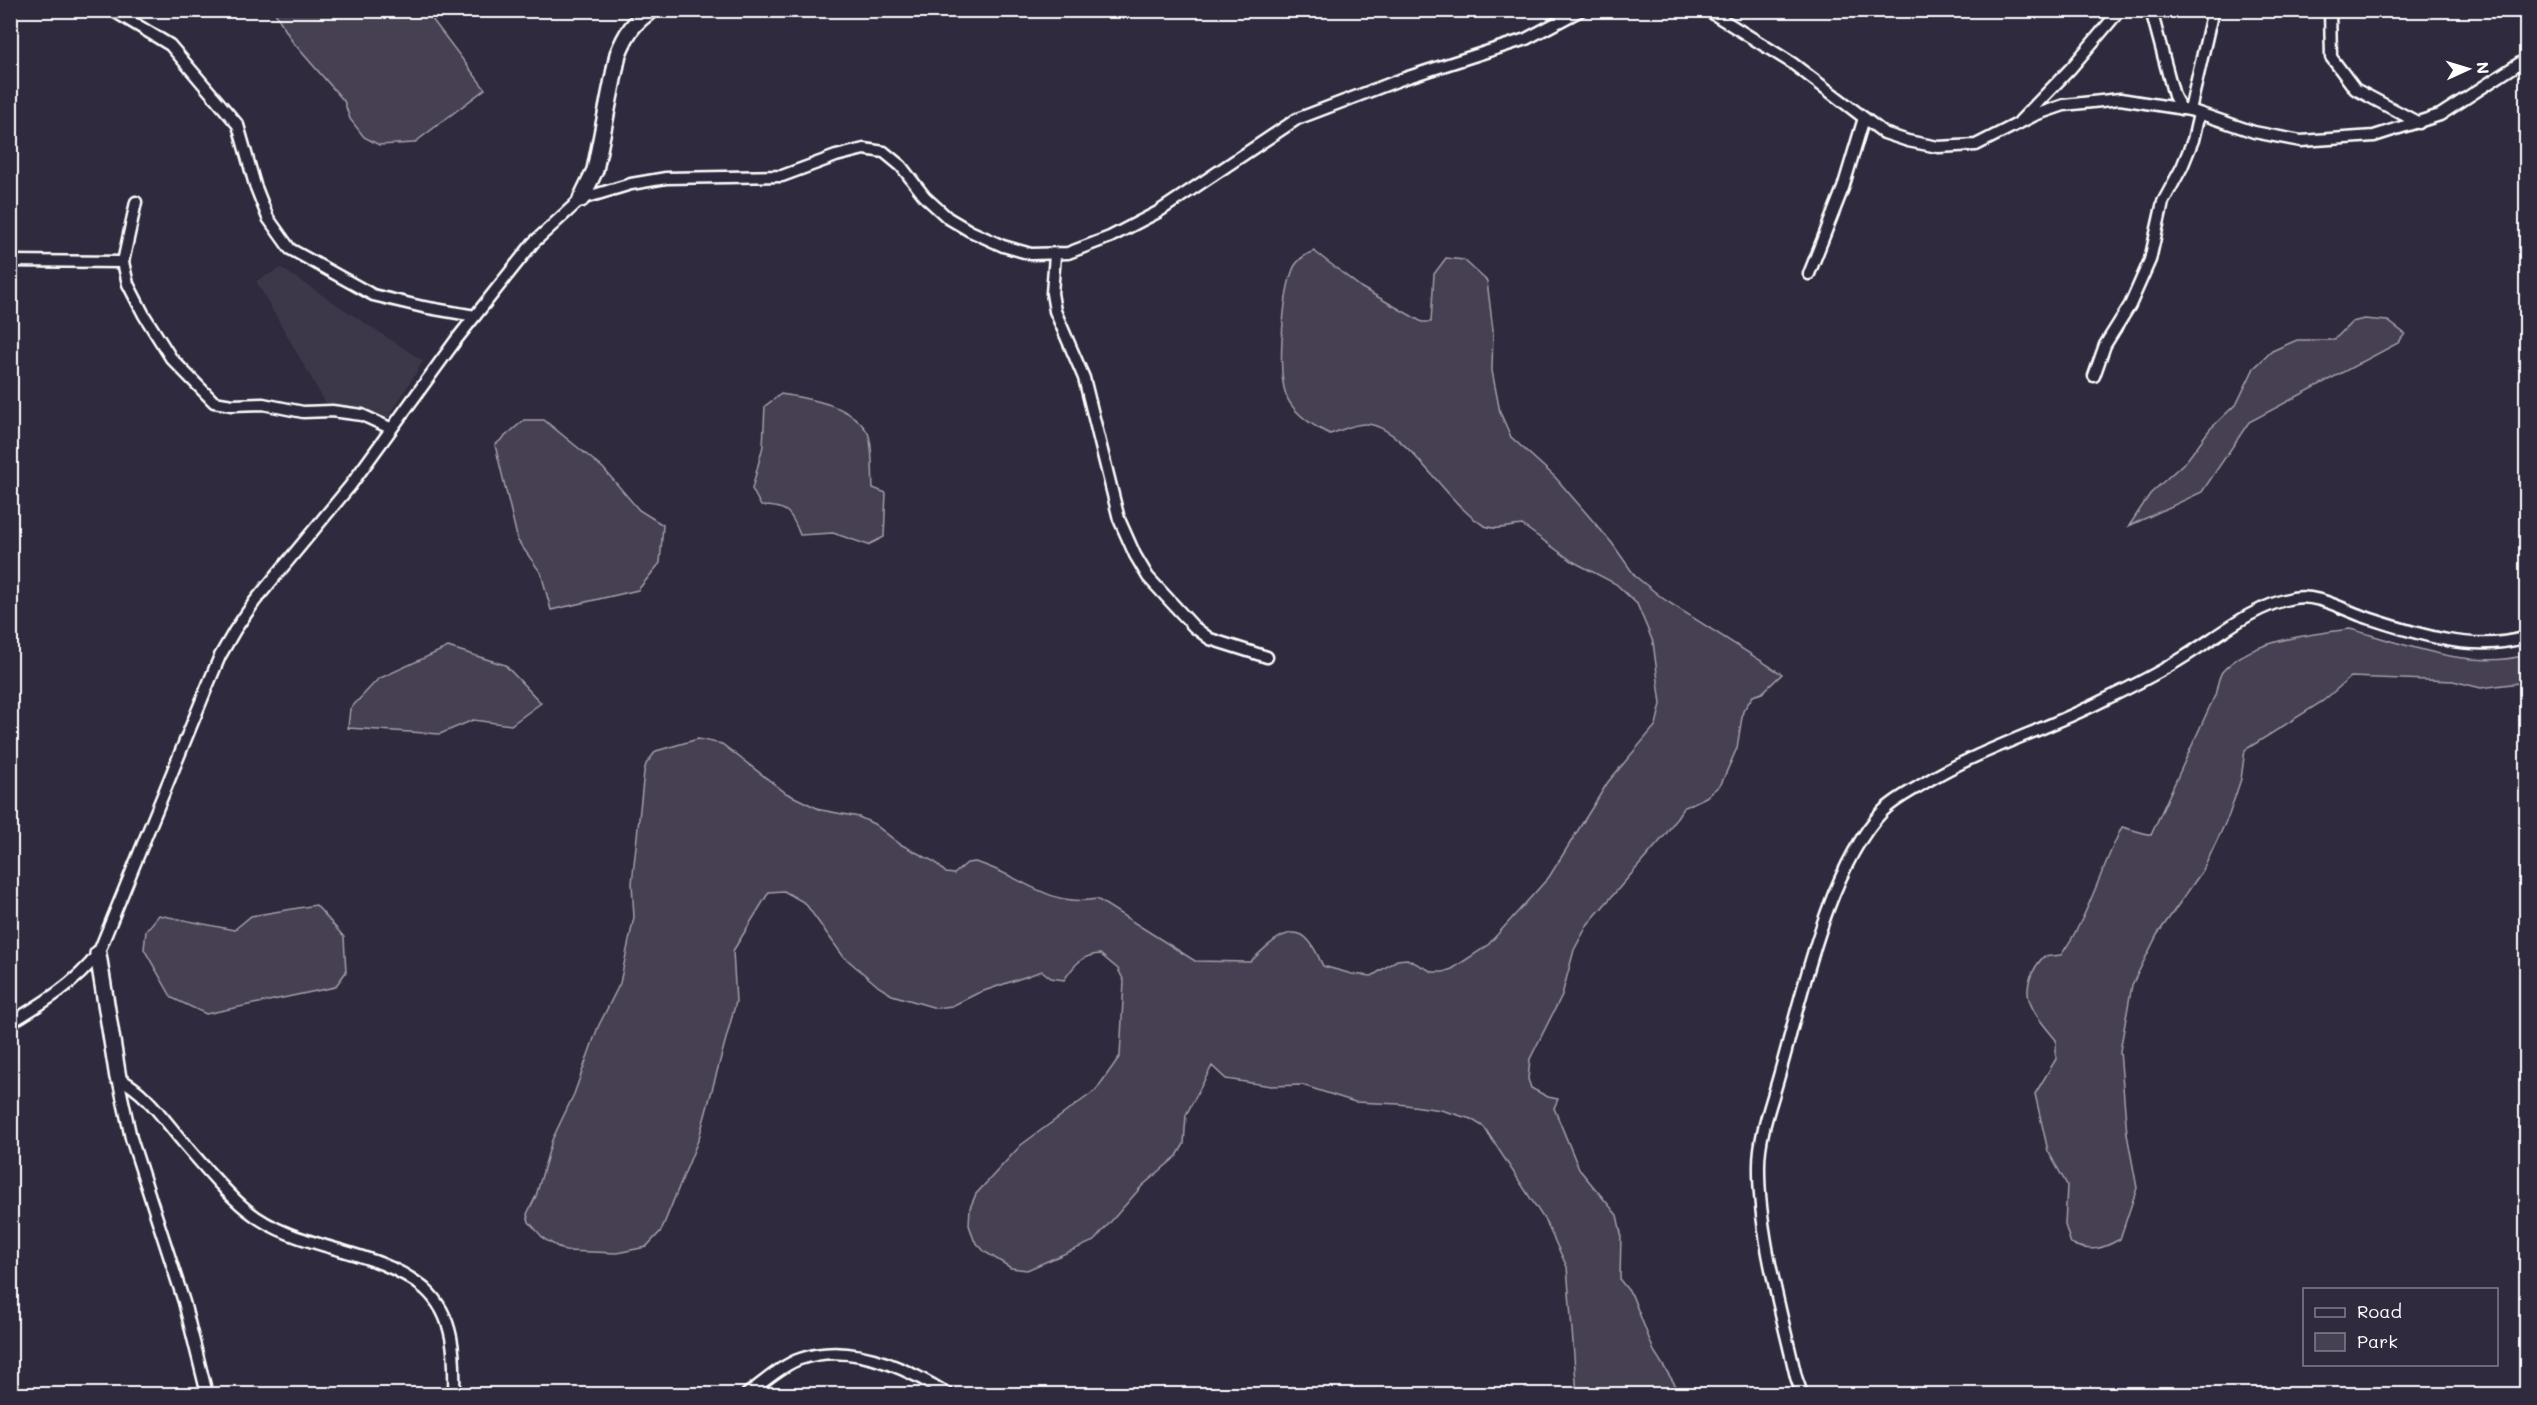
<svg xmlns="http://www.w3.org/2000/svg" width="2537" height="1405" font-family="Mali,sans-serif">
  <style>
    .built { fill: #3c3749 }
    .green { fill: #464152; stroke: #a2a0a8; stroke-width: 1.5 }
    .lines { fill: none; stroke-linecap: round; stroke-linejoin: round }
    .street-casing { stroke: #fff; stroke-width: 15 }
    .secondary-casing { stroke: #fff; stroke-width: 20 }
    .street { stroke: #2f2a3d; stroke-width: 10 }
    .secondary { stroke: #2f2a3d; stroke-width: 15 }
  </style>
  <rect width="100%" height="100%" fill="#2f2a3d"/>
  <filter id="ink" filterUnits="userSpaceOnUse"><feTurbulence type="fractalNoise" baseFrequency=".0167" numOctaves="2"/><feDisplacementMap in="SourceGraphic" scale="12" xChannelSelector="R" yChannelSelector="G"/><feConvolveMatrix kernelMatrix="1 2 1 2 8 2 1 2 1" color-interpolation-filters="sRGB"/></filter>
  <g filter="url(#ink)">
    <path class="built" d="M281 268 423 361 386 422 364 411 325 402 256 281Z"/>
    <g class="green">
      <path d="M274 11H426L485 89 414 143 379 145 364 137 350 119 344 101 292 41Z"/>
      <path d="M1314 251 1362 288 1422 322H1431L1434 274 1446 258 1464 260 1487 281 1493 330 1492 371 1500 412 1511 437 1555 477 1612 543 1635 576 1665 600 1782 674 1762 693 1753 696 1743 711 1737 748 1721 784 1706 797 1683 808 1666 834 1588 924 1574 950 1562 995 1530 1059 1528 1079 1531 1088 1548 1097 1558 1099 1554 1108 1579 1169 1617 1215 1621 1233 1620 1280 1632 1295 1654 1351 1681 1394H1577L1567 1267 1546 1222 1484 1127 1471 1119 1441 1110 1399 1104 1355 1102 1302 1085 1271 1086 1226 1079 1212 1066 1186 1115 1184 1144 1177 1156 1142 1186 1094 1241 1027 1270 1011 1268 985 1252 974 1240 969 1225 970 1208 976 1194 1021 1145 1096 1090 1120 1056 1124 981 1118 969 1100 954C1081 955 1074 966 1064 980L1051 978 1042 971 978 993 952 1006 936 1008 892 995 879 987 843 956 805 903 784 891 769 892 733 951 736 1002 699 1138 661 1231 646 1247 617 1253 565 1251 544 1239 529 1222 527 1214 536 1196 552 1140 574 1094 598 1027 620 983 634 917 632 883 644 772 646 764 656 751 698 739 722 744 786 793 821 810 859 817 874 824 900 844 935 862 946 873 954 874 967 863 975 862C1020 874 1047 908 1097 899L1195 961 1250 962C1263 950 1291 918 1309 941 1315 948 1319 958 1323 966L1352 974 1372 976 1397 960 1407 959 1433 972H1443L1452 969 1487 946 1549 877 1608 782 1656 725 1661 704 1653 642 1637 604 1616 584 1572 561 1522 525C1511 526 1496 531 1485 526 1449 508 1405 425 1366 424 1355 423 1340 431 1330 434 1313 426 1293 414 1286 395 1277 371 1283 297 1292 272 1295 262 1304 255 1314 251Z"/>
      <path d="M2364 319 2388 321 2405 334 2398 343 2249 422 2202 492 2129 526 2150 494 2187 460 2210 429 2237 403 2254 368 2272 351 2297 340H2334L2352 322Z"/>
      <path d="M781 394C810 399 851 404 868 433 873 443 872 476 873 488L886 493 884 537 868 545 833 533 800 535C791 511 787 506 761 506L752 489 763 446 765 406Z"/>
      <path d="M524 420H544L603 468 639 510 663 525 660 563 638 590 551 610 541 573 518 541 495 445Z"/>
      <path d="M2350 629C2405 644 2470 671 2526 655V682L2481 688 2453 681 2351 677 2323 701 2245 750 2241 779 2229 815 2203 870 2157 935 2132 985 2120 1051 2127 1134 2137 1188 2120 1239C2101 1250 2090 1252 2071 1244L2065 1225 2067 1185 2048 1151 2035 1094 2056 1059V1040C2033 1012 2013 992 2043 957L2061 955C2088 918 2101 868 2122 827L2151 835 2215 695C2217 688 2218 678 2222 672 2249 640 2311 634 2350 629Z"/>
      <path d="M448 647 505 665 541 703 511 725 473 720 440 734 348 728 350 709 378 679Z"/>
      <path d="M316 905 344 937 346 972 335 987 206 1014 172 998 144 949 146 931 159 915 234 930 251 916Z"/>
    </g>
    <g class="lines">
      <g class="street-casing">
        <g id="street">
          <path d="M112 10 170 45 238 125 255 185 268 218 290 249 373 295 423 307 475 316"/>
          <path d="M1707 10 1792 63 1884 133 1908 141 1938 147 1976 145 2035 115 2064 105 2120 99 2190 110 2254 132 2301 141 2374 136 2440 115 2526 59"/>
          <path d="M2151 10 2174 96 2181 109"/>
          <path d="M2330 10 2331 57 2355 89 2419 123"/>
          <path d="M2190 110 2213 10"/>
          <path d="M2020 121 2071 68 2120 10"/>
          <path d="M136 202 123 262 128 284 144 315 171 358 214 402 232 405 263 404 303 412 332 411 362 415 390 428"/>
          <path d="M1055 255 1052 293 1055 311 1084 378 1119 519 1135 555 1148 577 1194 627 1210 639 1267 657"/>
          <path d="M10 261 123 262"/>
          <path d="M1809 274 1843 188 1864 118"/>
          <path d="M2094 376 2105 345 2130 305 2150 260 2163 202 2182 167 2193 140 2199 114"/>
          <path d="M10 1023C43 1003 75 984 98 954L207 687 220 656 235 630 255 601 350 486 456 340 533 243 581 199 631 184 666 178 782 176 836 156 864 149 884 152 901 166 925 197 948 218 970 231 1003 246 1031 254 1068 253 1110 237 1158 212 1297 119 1402 79 1526 39 1581 10"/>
          <path d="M118 1078C146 1092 162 1117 182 1141 202 1164 224 1191 247 1210 298 1252 375 1246 425 1289 455 1316 455 1357 454 1394"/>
          <path d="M118 1078 131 1138 184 1302 207 1394"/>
          <path d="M747 1394C763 1383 782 1365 800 1359 850 1341 907 1368 948 1394"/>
          <path d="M1802 1394 1796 1377C1781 1311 1758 1232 1759 1165 1759 1135 1771 1105 1779 1076 1801 1000 1827 869 1883 811 1895 799 1912 791 1926 782 1983 748 2046 730 2104 700 2131 687 2159 673 2184 657 2218 636 2253 606 2293 598 2317 594 2340 608 2362 616 2414 633 2472 654 2526 637"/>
        </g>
      </g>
      <g class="secondary-casing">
        <g id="secondary">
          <path d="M581 199 595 170 618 54C626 34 634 21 652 10"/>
          <path d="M98 954 118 1078"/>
        </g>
      </g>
      <use href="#street" class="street"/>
      <use href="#secondary" class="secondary"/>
    </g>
  </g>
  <rect width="2537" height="1405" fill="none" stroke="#2f2a3d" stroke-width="36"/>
  <rect x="18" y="18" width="2501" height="1369" fill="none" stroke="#fff" stroke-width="2" filter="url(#ink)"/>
  <rect x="2303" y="1288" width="195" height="78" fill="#2f2a3d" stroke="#827f8b" stroke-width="1.5"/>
  <rect x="2315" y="1308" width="30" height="9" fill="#2f2a3d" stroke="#827f8b" stroke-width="1.5"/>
  <text x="2357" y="1318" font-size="18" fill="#ffffff">Road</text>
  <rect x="2315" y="1333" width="30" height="18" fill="#464152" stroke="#827f8b" stroke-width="1.5"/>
  <text x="2357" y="1348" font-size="18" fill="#ffffff">Park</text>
  <g transform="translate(2468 69) rotate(86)" stroke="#2f2a3d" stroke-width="4.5" paint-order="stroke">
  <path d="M0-4.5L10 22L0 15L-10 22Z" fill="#ffffff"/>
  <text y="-9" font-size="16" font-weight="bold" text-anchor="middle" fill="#ffffff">N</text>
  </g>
</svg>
